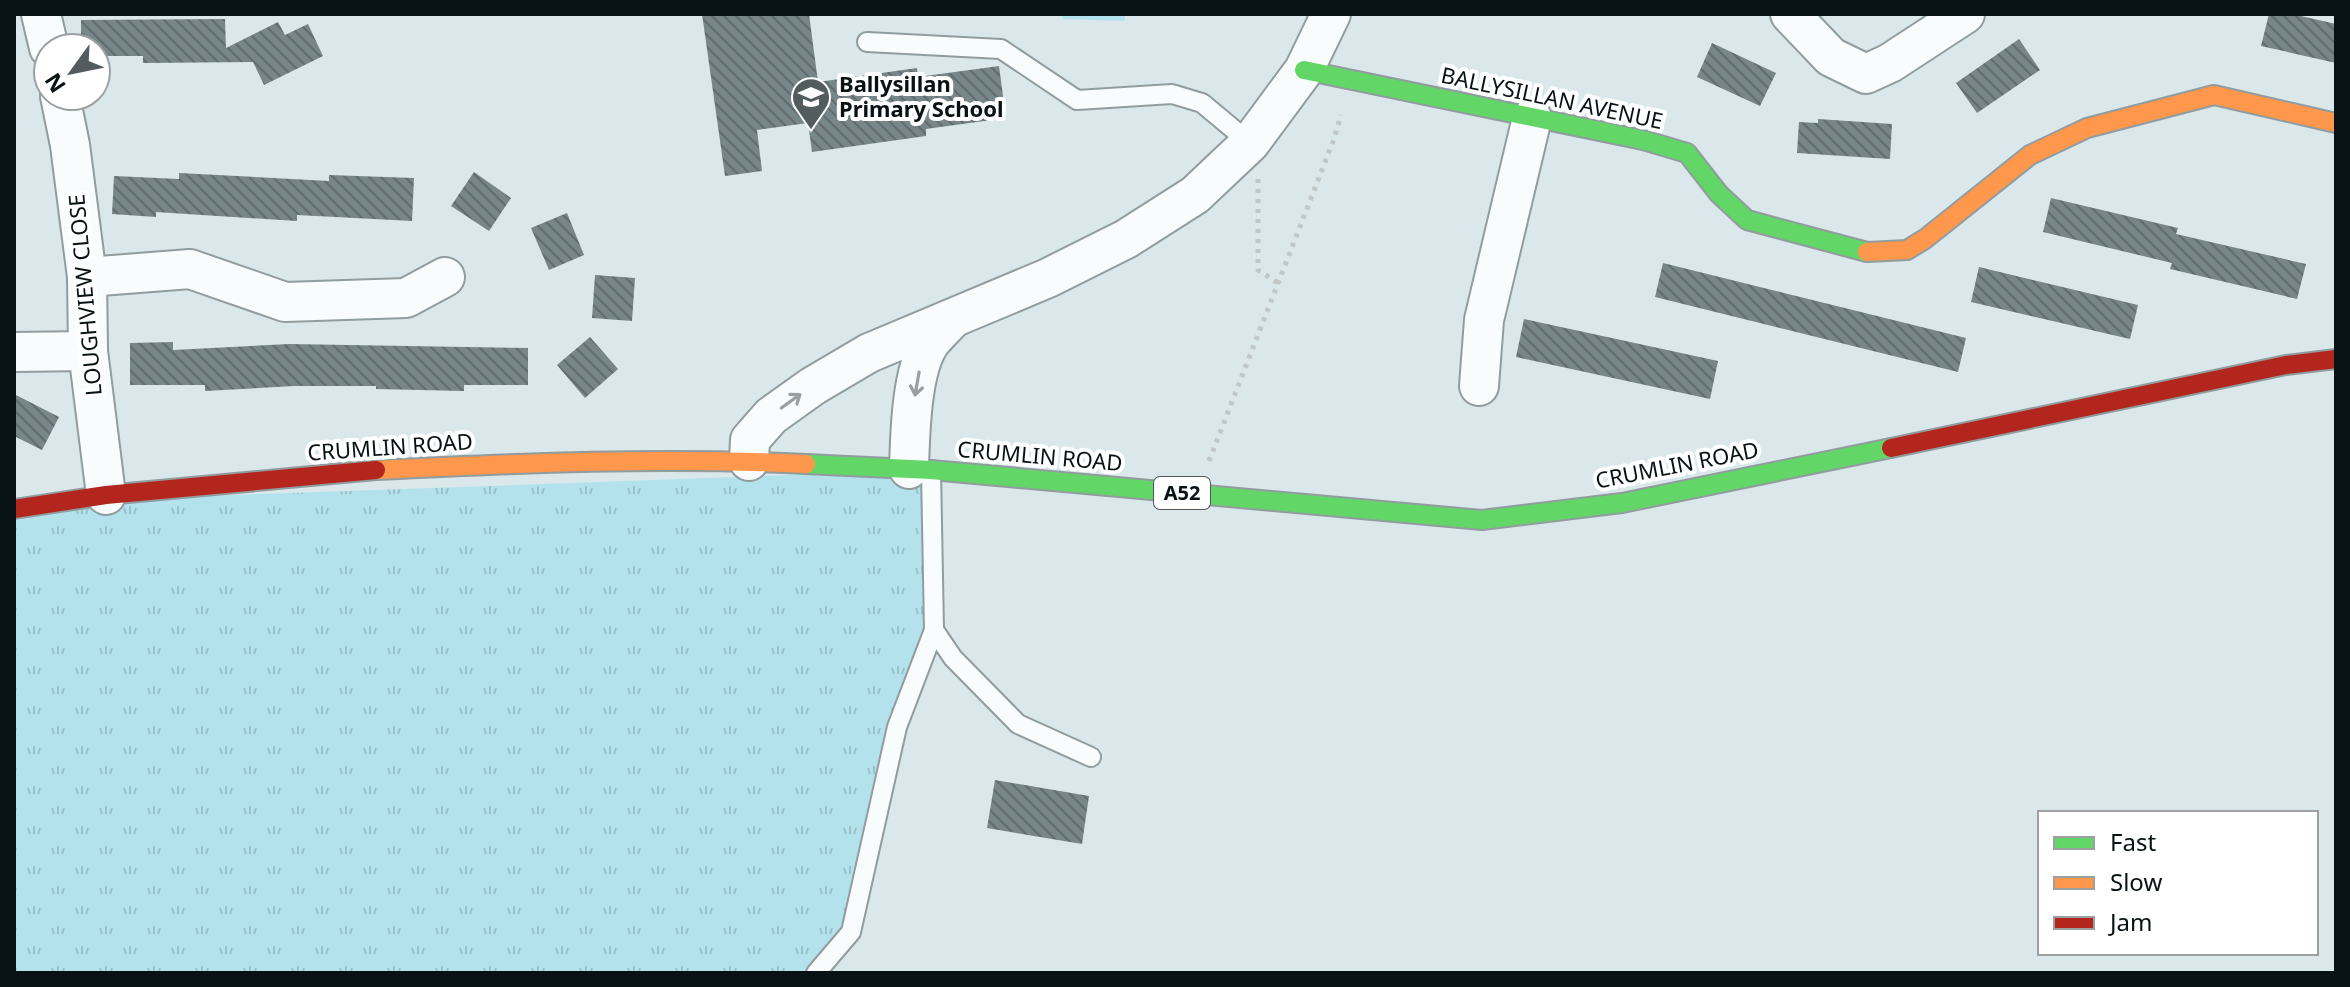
<svg xmlns="http://www.w3.org/2000/svg" width="2350" height="987" font-family="'Noto Sans',sans-serif">
  <style>
    .grass { fill: url(#grass-tufts) }
    .pitch { fill: #b3e2ed }
    .building { fill: url(#building-back-hatch) }
    .lines { fill: none; stroke-linecap: round; stroke-linejoin: round }
    .lane-casing { stroke: #919c9e; stroke-width: 22 }
    .street-casing { stroke: #919c9e; stroke-width: 42 }
    .fast-casing { stroke: #919c9e; stroke-width: 22 }
    .slow-casing { stroke: #919c9e; stroke-width: 22 }
    .jam-casing { stroke: #919c9e; stroke-width: 22 }
    .path { stroke: #c1c6c7; stroke-width: 5; stroke-dasharray: 4 6; stroke-linecap: butt }
    .lane { stroke: #f9fcfc; stroke-width: 18 }
    .street { stroke: #f9fcfc; stroke-width: 38 }
    .fast { stroke: #63d668; stroke-width: 18 }
    .slow { stroke: #ff974d; stroke-width: 18 }
    .jam { stroke: #b3261e; stroke-width: 18 }
    .oneway { stroke: #999e9f }
    .labels { text-anchor: middle; stroke-width: 8; stroke-linejoin: round; paint-order: stroke }
    .shield { fill: #fff; stroke: #52585a; stroke-width: 2 }
    .shield-label { font-size: 20px; font-weight: bold; fill: #081113 }
    .poi-label { font-size: 22px; font-weight: bold; fill: #081113; stroke: #fff; text-anchor: start }
    .street-label { font-size: 22px; fill: #081113; stroke: #fff }
  </style>
  <defs>
    <pattern id="grass-tufts" width="24" height="20" patternUnits="userSpaceOnUse" patternTransform="scale(2)"><rect width="24" height="20" fill="#b3e2ed"/><path d="M3 7l-1-3M5 7V3M7 7l1-3M15 17l-1-3M17 17v-4M19 17l1-3" fill="none" stroke="#98c1ca"/></pattern>
    <pattern id="building-back-hatch" width="6" height="6" patternUnits="userSpaceOnUse" patternTransform="scale(2)"><rect width="6" height="6" fill="#778689"/><path d="M-1 5l2 2M0 0l6 6M5-1l2 2" fill="none" stroke="#606c6f"/></pattern>
  </defs>
  <rect width="100%" height="100%" fill="#dae8eb"/>
  <path class="grass" d="M931 470 934 630 890 759 851 932 824 973H14V503Z"/>
  <path class="pitch" d="M1063 14H1125V21L1062 19Z"/>
  <g class="building">
    <path d="M702 14H809L818 82 917 68 918 77 999 66 1006 118 926 129V136L812 152 808 123 757 130 762 171 725 176Z"/>
    <path d="M2269 14H2292L2336 24V63L2261 46Z"/>
    <path d="M225 19 226 48 278 22 285 35 308 24 323 56 264 85 253 62 143 63V56H96V48H81V20Z"/>
    <path d="M2019 39 2040 70 1977 113 1956 83Z"/>
    <path d="M1712 43 1776 73 1760 106 1697 77Z"/>
    <path d="M1818 119 1892 124 1890 159 1797 153 1799 122 1818 123Z"/>
    <path d="M474 172 511 198 489 231 451 206Z"/>
    <path d="M179 173 329 181V175L414 178 412 221 297 215V221L156 212V217L112 214 114 176 179 179Z"/>
    <path d="M2051 198 2178 228 2176 234 2306 264 2297 299 2170 269 2172 263 2043 232Z"/>
    <path d="M567 213 584 255 549 270 531 228Z"/>
    <path d="M1663 263 1966 338 1958 372 1655 297Z"/>
    <path d="M1979 267 2138 305 2130 339 1971 302Z"/>
    <path d="M595 275 635 278 632 321 592 318Z"/>
    <path d="M1524 319 1718 361 1710 399 1516 357Z"/>
    <path d="M590 337 618 369 585 398 557 365Z"/>
    <path d="M173 342V350L289 344 528 348V385H464V391L376 389V386H294L205 391V385H130V343Z"/>
    <path d="M14 394 59 417 42 450 14 436Z"/>
    <path d="M995 780 1089 796 1082 844 987 828Z"/>
  </g>
  <g class="lines">
    <g class="lane-casing">
      <g id="lane">
        <path d="M867 42 1001 49 1077 100 1172 94 1202 103 1250 143"/>
        <path d="M931 470 934 630 953 658 1018 724 1091 757"/>
        <path d="M816 973 851 932 897 727 934 630"/>
      </g>
    </g>
    <g class="street-casing">
      <g id="street">
        <path d="M41 14 49 48"/>
        <path d="M1790 14 1831 57 1866 74 1890 63 1965 14"/>
        <path d="M60 96 70 145 87 277 88 351 106 495"/>
        <path d="M87 277 190 269 285 302 406 298 445 277"/>
        <path d="M14 352 88 351"/>
        <path d="M1479 386 1484 320 1532 118"/>
        <path d="M749 461 750 440 771 416 813 386 869 353 1048 278 1126 239 1195 195 1250 143 1304 70 1331 14"/>
        <path d="M909 469C910 436 911 371 930 343 936 335 945 327 952 319"/>
      </g>
    </g>
    <g class="fast-casing">
      <g id="fast">
        <path d="M1304 70 1643 140 1687 153 1719 194 1747 220 1867 252"/>
        <path d="M806 464 931 470 1482 520 1622 503 1891 448"/>
      </g>
    </g>
    <g class="slow-casing">
      <g id="slow">
        <path d="M1867 252 1907 250 1925 239 2030 155 2087 128 2214 95 2336 123"/>
        <path d="M376 470C519 463 663 457 806 464"/>
      </g>
    </g>
    <g class="jam-casing">
      <g id="jam">
        <path d="M1891 448 2286 365 2336 359"/>
        <path d="M14 509 106 495 376 470"/>
      </g>
    </g>
    <g class="path">
      <path d="M1258 179V270L1278 283"/>
      <path d="M1209 461 1334 139 1341 115"/>
    </g>
    <use href="#lane" class="lane"/>
    <use href="#street" class="street"/>
    <use href="#fast" class="fast"/>
    <use href="#slow" class="slow"/>
    <use href="#jam" class="jam"/>
  </g>
  <defs><path id="oneway-shaft" d="M-6 0H5M1.5-3L5.5 0L1.5 3" fill="none" stroke-width="1.6" stroke-linecap="round" stroke-linejoin="round" transform="scale(2)"/></defs>
  <g class="oneway">
    <use href="#oneway-shaft" transform="translate(917 384) rotate(100)"/>
    <use href="#oneway-shaft" transform="translate(791 401) rotate(-36)"/>
  </g>
  <defs>
    <g id="school-pin" transform="scale(2)"><path d="M0 17L-7.5 6A9.5 9.5 0 1 1 7.5 6Z" fill="#525c5f" stroke="#fff"/><path d="M0-5L7-2L0 1L-7-2ZM-4 1L0 2.5L4 1V4Q0 6-4 4Z" fill="#fff"/></g>
  </defs>
  <g fill-rule="evenodd">
    <use href="#school-pin" x="811" y="97"/>
  </g>
  <g class="labels">
    <rect class="shield" x="1154" y="477" width="56" height="32" rx="6"/>
    <g class="shield-label">
      <text x="1182" y="500">A52</text>
    </g>
    <g class="poi-label">
      <text x="839" y="92">Ballysillan<tspan x="839" dy="25">Primary School</tspan></text>
    </g>
    <g class="street-label">
      <text transform="translate(1552 98) rotate(12)" y="8">BALLYSILLAN AVENUE</text>
      <text transform="translate(85 295) rotate(-95)" y="8">LOUGHVIEW CLOSE</text>
      <text transform="translate(390 447) rotate(-4)" y="8">CRUMLIN ROAD</text>
      <text transform="translate(1040 456) rotate(5)" y="8">CRUMLIN ROAD</text>
      <text transform="translate(1677 465) rotate(-11)" y="8">CRUMLIN ROAD</text>
    </g>
  </g>
  <rect width="2350" height="987" fill="none" stroke="#081113" stroke-width="32"/>
  <rect x="2038" y="811" width="280" height="144" fill="#ffffff" stroke="#9ca0a1" stroke-width="2"/>
  <rect x="2054" y="837" width="40" height="12" fill="#63d668" stroke="#9ca0a1" stroke-width="2"/>
  <text x="2110" y="851" font-size="24" fill="#081113">Fast</text>
  <rect x="2054" y="877" width="40" height="12" fill="#ff974d" stroke="#9ca0a1" stroke-width="2"/>
  <text x="2110" y="891" font-size="24" fill="#081113">Slow</text>
  <rect x="2054" y="917" width="40" height="12" fill="#b3261e" stroke="#9ca0a1" stroke-width="2"/>
  <text x="2110" y="931" font-size="24" fill="#081113">Jam</text>
  <g transform="translate(72 72) rotate(237)"><circle r="38" fill="#ffffff" stroke="#9ca0a1" stroke-width="2"/>
  <path d="M0-6L14 30L0 20L-14 30Z" fill="#525c5f"/>
  <text y="-12" font-size="22" font-weight="bold" text-anchor="middle" fill="#081113">N</text>
  </g>
</svg>
